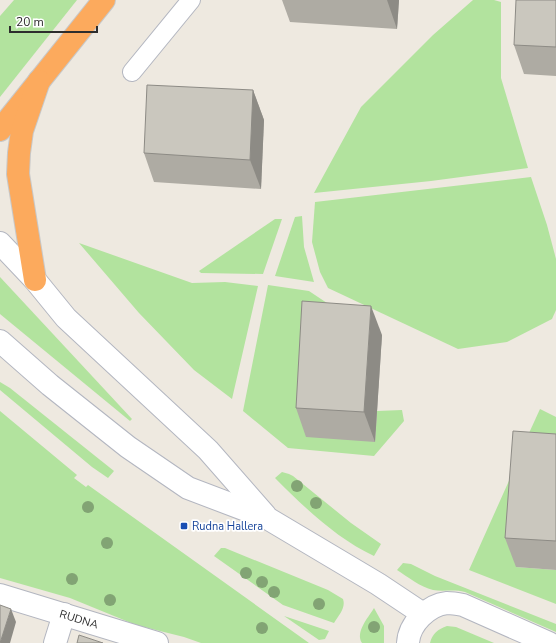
<svg xmlns="http://www.w3.org/2000/svg" width="556" height="643" font-family="'Nunito Sans',sans-serif">
  <style>
    .green { fill: #b2e39e }
    .lines { fill: none; stroke-linecap: round; stroke-linejoin: round }
    .lane-casing { stroke: #b3b6c0; stroke-width: 20 }
    .street-casing { stroke: #b3b6c0; stroke-width: 24 }
    .secondary-casing { stroke: #b3b6c0; stroke-width: 24 }
    .highway-casing { stroke: #c8c8c8; stroke-width: 24 }
    .lane { stroke: #fff; stroke-width: 18 }
    .street { stroke: #fff; stroke-width: 22 }
    .secondary { stroke: #fff; stroke-width: 22 }
    .highway { stroke: #fcaa5d; stroke-width: 22 }
    .tree { fill: #82a474 }
    .wall { fill: #aeaba3 }
    .shaded-wall { fill: #8d8b85 }
    .building { fill: #cac7be; stroke: #8d8b85 }
    .transit-dot { fill: #1a4fb4; stroke: #fff; stroke-width: 1.5 }
    .labels { text-anchor: middle; stroke-width: 3.5; stroke-linejoin: round; paint-order: stroke }
    .transit-label { font-size: 11px; fill: #164399; stroke: #fff; text-anchor: start }
    .street-label { font-size: 11px; fill: #2d2d2d; stroke: #fff }
  </style>
  <rect width="100%" height="100%" fill="#eee9e0"/>
  <g class="green">
    <path d="M14 0H77L0 97V16Z"/>
    <path d="M473 0H494L501 2V78L528 168 431 181 314 193 361 107 433 35Z"/>
    <path d="M531 177 547 225 556 259V310L552 319 507 342 458 349 328 288 320 272 312 242 315 202Z"/>
    <path d="M302 216 304 247 314 282 275 276 295 217Z"/>
    <path d="M275 219H282L263 274 201 273 199 271Z"/>
    <path d="M79 243 192 283 225 282 258 286 232 399 194 370 139 313Z"/>
    <path d="M0 277 132 419 130 421 0 314Z"/>
    <path d="M268 285 309 291 327 303 375 441 377 411 402 410 404 421 374 456 288 448 243 411Z"/>
    <path d="M0 382 10 388 114 471 108 478 92 467 0 390Z"/>
    <path d="M540 409 556 417V445L524 444Z"/>
    <path d="M0 411 77 475 74 478 86 487 88 485 309 643H201L184 637 136 625 70 598 0 578Z"/>
    <path d="M517 463 516 567 556 570V604L469 570Z"/>
    <path d="M282 472 289 474 293 476 351 523 381 544 374 556C336 538 305 508 275 478Z"/>
    <path d="M221 548H225L328 590 343 599C346 608 339 615 334 623L283 605 214 556Z"/>
    <path d="M403 563 411 564 435 576 556 624V632L465 592C454 589 443 592 433 590 420 587 408 577 397 570Z"/>
    <path d="M374 608 384 626V643H362C355 632 368 618 374 608Z"/>
    <path d="M284 616 329 631 325 639 319 640Z"/>
    <path d="M447 626 456 627 494 643H430C432 634 438 629 447 626Z"/>
  </g>
  <g class="lines">
    <g class="lane-casing">
      <path id="lane" d="M132 72 191 0"/>
    </g>
    <g class="street-casing">
      <g id="street">
        <path d="M0 595 157 643"/>
        <path d="M55 643 64 614"/>
      </g>
    </g>
    <g class="secondary-casing">
      <g id="secondary">
        <path d="M0 243 35 280 66 318 208 450 265 515"/>
        <path d="M0 341 50 385 128 447 188 488 267 518 378 584 417 610 422 615"/>
        <path d="M408 643C409 624 428 605 447 603 452 603 458 604 463 605L549 643"/>
      </g>
    </g>
    <g class="highway-casing">
      <g id="highway">
        <path d="M0 130 104 0"/>
        <path d="M35 280 18 174 19 153 22 131 39 81"/>
      </g>
    </g>
    <use href="#lane" class="lane"/>
    <use href="#street" class="street"/>
    <use href="#secondary" class="secondary"/>
    <use href="#highway" class="highway"/>
  </g>
  <g class="tree">
    <circle cx="297" cy="486" r="6"/>
    <circle cx="316" cy="503" r="6"/>
    <circle cx="88" cy="507" r="6"/>
    <circle cx="107" cy="543" r="6"/>
    <circle cx="246" cy="573" r="6"/>
    <circle cx="72" cy="579" r="6"/>
    <circle cx="262" cy="582" r="6"/>
    <circle cx="274" cy="592" r="6"/>
    <circle cx="110" cy="600" r="6"/>
    <circle cx="319" cy="604" r="6"/>
    <circle cx="374" cy="627" r="6"/>
    <circle cx="262" cy="628" r="6"/>
  </g>
  <g class="wall">
    <path d="M282 0H399L397 29 290 22Z"/>
    <path d="M556 0V76L524 74 514 45Z"/>
    <path d="M253 90 264 120 261 189 154 182 144 153Z"/>
    <path d="M382 335 375 442 306 437 296 408Z"/>
    <path d="M556 434V570L516 567 505 538Z"/>
  </g>
  <g class="shaded-wall">
    <path d="M387 0H399L397 29Z"/>
    <path d="M253 90 264 120 261 189 250 160Z"/>
    <path d="M371 306 382 335 375 442 364 412Z"/>
    <path d="M11 609 16 622 10 643H0Z"/>
  </g>
  <g class="building">
    <path d="M516 0H556V47L514 45Z"/>
    <path d="M147 85 253 90 250 160 144 153Z"/>
    <path d="M302 301 371 306 364 412 296 408Z"/>
    <path d="M513 431 556 434V541L505 538Z"/>
    <path d="M0 605 11 609 0 643Z"/>
    <path d="M79 635 103 643H77Z"/>
  </g>
  <rect class="transit-dot" x="180" y="522" width="8" height="8" rx="2"/>
  <g class="labels">
    <g class="transit-label">
      <text x="192" y="530">Rudna Hallera</text>
    </g>
    <g class="street-label">
      <text transform="translate(79 619) rotate(17)" y="4">RUDNA</text>
    </g>
  </g>
  <path d="M10 26v6h87v-6" fill="none" stroke="#2d2d2d" stroke-width="2"/>
  <text x="16" y="26" font-size="12" fill="#2d2d2d" stroke="#ffffff" stroke-width="3" paint-order="stroke">20 m</text>
</svg>
